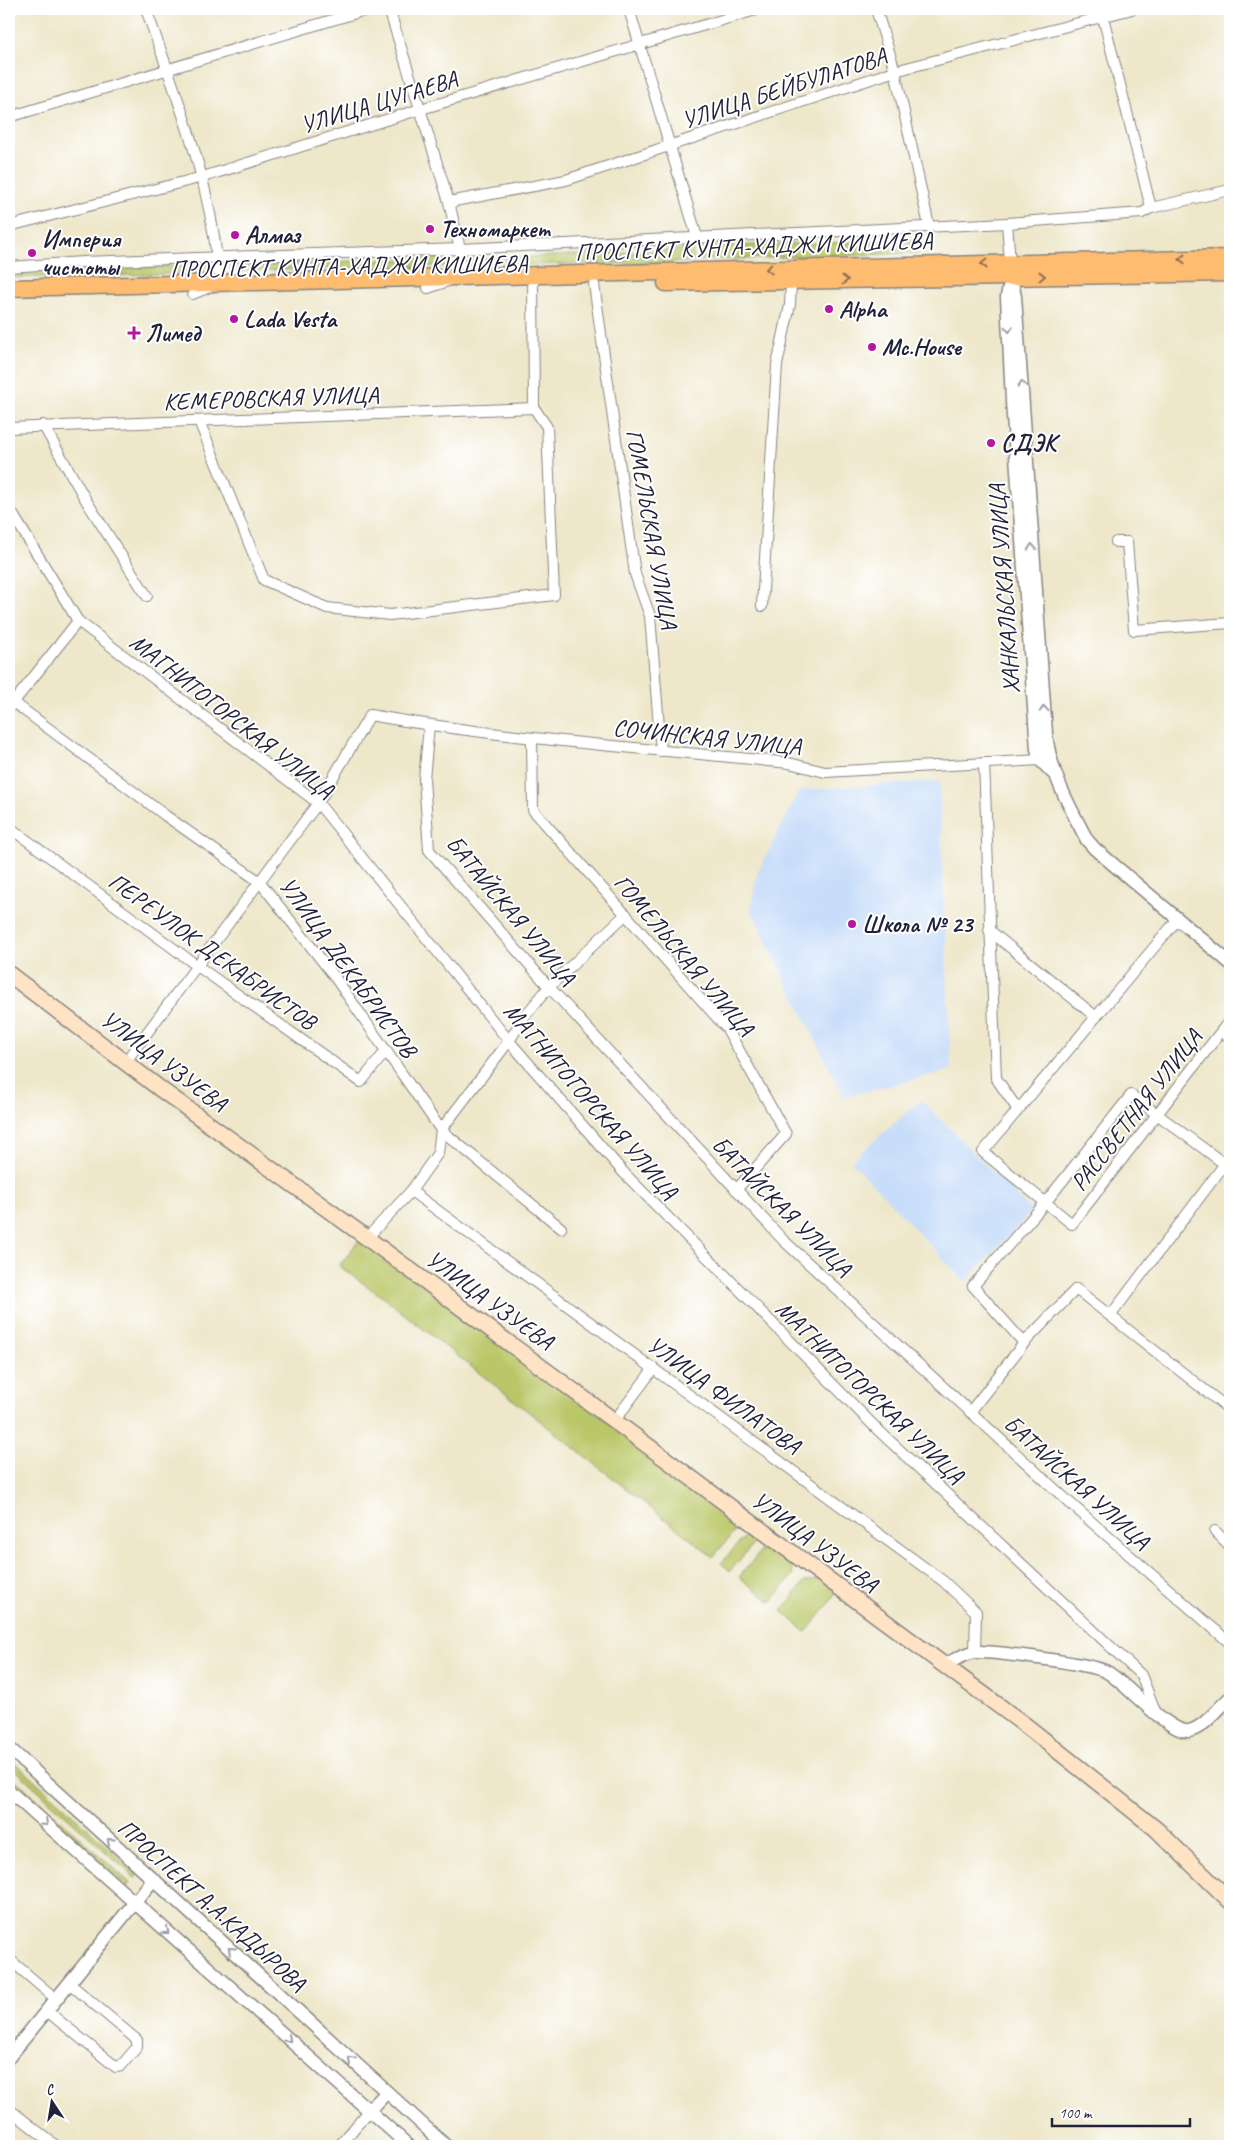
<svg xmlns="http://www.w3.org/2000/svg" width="1239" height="2155" font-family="Caveat,sans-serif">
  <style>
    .built { fill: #c7ddf9 }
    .green { fill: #bac768; stroke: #6e7452 }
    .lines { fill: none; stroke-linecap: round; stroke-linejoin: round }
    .minor-casing { stroke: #888482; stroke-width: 12 }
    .tertiary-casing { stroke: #888482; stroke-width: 15 }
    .secondary-casing { stroke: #888482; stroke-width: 18 }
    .primary-casing { stroke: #888482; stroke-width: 19 }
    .minor { stroke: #fff; stroke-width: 10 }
    .tertiary { stroke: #fff; stroke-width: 12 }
    .secondary { stroke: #fee4c5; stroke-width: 15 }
    .primary { stroke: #fdbc6f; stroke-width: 16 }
    .oneway { stroke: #906f55 }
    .oneway2 { stroke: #9c9ca7 }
    .poi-dot { fill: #b5179e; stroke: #fff; stroke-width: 2 }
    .labels { text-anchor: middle; stroke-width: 4; stroke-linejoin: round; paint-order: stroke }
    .street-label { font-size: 24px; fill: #22223b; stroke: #fff }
    .poi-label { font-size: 24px; font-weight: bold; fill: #22223b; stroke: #fff; text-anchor: start }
  </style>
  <rect width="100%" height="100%" fill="#fff"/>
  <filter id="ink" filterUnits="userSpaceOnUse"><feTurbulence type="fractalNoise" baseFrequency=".02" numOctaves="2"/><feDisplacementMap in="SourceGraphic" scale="10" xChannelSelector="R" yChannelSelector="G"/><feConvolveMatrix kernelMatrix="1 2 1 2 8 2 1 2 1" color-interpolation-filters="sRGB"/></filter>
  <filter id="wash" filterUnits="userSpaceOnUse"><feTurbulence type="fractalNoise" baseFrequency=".0096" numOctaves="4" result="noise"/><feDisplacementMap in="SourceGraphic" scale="20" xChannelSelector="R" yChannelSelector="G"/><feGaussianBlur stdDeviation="1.12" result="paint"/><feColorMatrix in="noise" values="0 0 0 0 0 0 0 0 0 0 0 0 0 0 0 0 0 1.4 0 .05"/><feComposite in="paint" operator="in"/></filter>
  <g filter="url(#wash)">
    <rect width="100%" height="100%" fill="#eee7ca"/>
    <g class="built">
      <path d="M939 781 951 1070 844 1097 751 910 757 874 800 790Z"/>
      <path d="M921 1100 1032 1211 965 1282 851 1161Z"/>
    </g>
    <g class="green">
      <path d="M916 240 918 253 700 260 699 247Z"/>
      <path d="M693 249V262L469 266V260Z"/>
      <path d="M449 258 448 266 231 271 230 265Z"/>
      <path d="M209 265V273L9 278V271Z"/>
      <path d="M360 1239 732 1513 739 1526 735 1531 713 1557 384 1298 339 1266Z"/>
      <path d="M745 1536 754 1543 730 1571 721 1563Z"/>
      <path d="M771 1548 791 1562 793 1575 771 1602 739 1577 762 1549Z"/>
      <path d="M821 1579 836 1591 829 1604 806 1632 782 1611 804 1582Z"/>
      <path d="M9 1757 139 1875 135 1878 9 1764Z"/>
      <path d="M9 1774 130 1883 127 1887 9 1779Z"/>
    </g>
  </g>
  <g filter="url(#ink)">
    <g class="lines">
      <g class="minor-casing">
        <g id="minor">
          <path d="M146 9C177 98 214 188 219 283L193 294"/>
          <path d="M389 9 449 202 460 249 459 277 428 288"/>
          <path d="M629 9 697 237"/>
          <path d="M876 9 895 71 929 226"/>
          <path d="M9 117 369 9"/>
          <path d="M449 202 566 180 895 71 1132 9"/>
          <path d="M1151 208 1230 190"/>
          <path d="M1007 223 1010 263"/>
          <path d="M9 226 203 177 421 109 759 9"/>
          <path d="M9 267 83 262 460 249 1007 223 1142 213 1151 208 1101 9"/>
          <path d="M594 284 635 574 650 616 661 751"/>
          <path d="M199 421 264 580 327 608 390 615 554 595 547 427 534 408 533 276"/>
          <path d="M43 425 87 502 147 596"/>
          <path d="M9 428 534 408"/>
          <path d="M9 508 78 621 318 803 509 1041 624 1173 878 1430 1141 1675 1156 1713"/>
          <path d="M1116 542H1127L1134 630 1230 623"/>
          <path d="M762 606 777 365 790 305 791 281 797 280"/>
          <path d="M9 699 166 816 260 882 334 976 441 1130 561 1228"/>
          <path d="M9 708 78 621"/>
          <path d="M429 726 424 779 429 850 549 987 783 1240 1071 1504 1230 1643"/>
          <path d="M532 739 533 810 727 1029 786 1134 736 1190"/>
          <path d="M984 763 996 1078 1018 1110"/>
          <path d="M9 827 196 965 361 1082 386 1051"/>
          <path d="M1177 920 983 1152 1072 1224 1230 1020"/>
          <path d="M989 930 1096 1017"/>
          <path d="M1222 1031 1230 1038"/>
          <path d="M126 1061 318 803 370 715C509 740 649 748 789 763L825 772 1040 760"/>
          <path d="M411 1191 943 1581 976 1612 975 1652"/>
          <path d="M367 1238 411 1191 438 1153 441 1130 509 1041 524 1017 549 987 626 914"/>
          <path d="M1111 1315 1230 1157"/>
          <path d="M1024 1343 973 1286 1045 1203 1131 1095 1230 1168"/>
          <path d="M970 1412 1024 1343 1076 1289 1230 1410"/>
          <path d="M615 1420 654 1368"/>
          <path d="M1215 1531 1230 1546"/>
          <path d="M9 1959 56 1999"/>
          <path d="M47 2011 116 2067 121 2066 137 2047V2040L69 1983"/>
          <path d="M9 2109 56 2146"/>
          <path d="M339 2146 369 2111"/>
        </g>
      </g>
      <g class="tertiary-casing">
        <g id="tertiary">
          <path d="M1054 774 1040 760 1037 749 1012 401 1007 297 1011 276 1015 297 1021 377 1046 733C1050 773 1069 805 1087 840L1095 849 1230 963"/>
          <path d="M944 1665C953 1661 965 1653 975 1652 993 1651 1093 1664 1107 1672 1125 1682 1169 1734 1189 1731 1204 1728 1219 1707 1230 1698"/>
          <path d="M9 1748 387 2092"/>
          <path d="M9 1791 409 2146"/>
          <path d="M9 2057 153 1880"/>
          <path d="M369 2111 387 2092 446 2146"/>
        </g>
      </g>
      <g class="secondary-casing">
        <path id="secondary" d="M9 974 163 1091 367 1238 1029 1728 1156 1829 1230 1901"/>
      </g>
      <g class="primary-casing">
        <g id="primary">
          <path d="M666 283 1230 273"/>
          <path d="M9 288 1230 258"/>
        </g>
      </g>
      <use href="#minor" class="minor"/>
      <use href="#tertiary" class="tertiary"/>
      <use href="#secondary" class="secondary"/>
      <use href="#primary" class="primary"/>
    </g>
    <defs><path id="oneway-chevron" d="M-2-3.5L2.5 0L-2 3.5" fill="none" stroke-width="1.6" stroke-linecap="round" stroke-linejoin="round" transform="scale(1.25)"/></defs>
    <g class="oneway">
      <use href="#oneway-chevron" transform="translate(1182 259) rotate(178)"/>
      <use href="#oneway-chevron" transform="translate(984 264) rotate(179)"/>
      <use href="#oneway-chevron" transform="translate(769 269) rotate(179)"/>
      <use href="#oneway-chevron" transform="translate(1042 276) rotate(-1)"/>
      <use href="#oneway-chevron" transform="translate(845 280) rotate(-1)"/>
    </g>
    <g class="oneway2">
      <use href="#oneway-chevron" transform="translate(1009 329) rotate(87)"/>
      <use href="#oneway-chevron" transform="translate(1022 384) rotate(-94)"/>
      <use href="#oneway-chevron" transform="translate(1032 547) rotate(-94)"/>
      <use href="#oneway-chevron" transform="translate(1044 709) rotate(-94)"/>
      <use href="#oneway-chevron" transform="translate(45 1823) rotate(42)"/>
      <use href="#oneway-chevron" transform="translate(110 1841) rotate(-138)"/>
      <use href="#oneway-chevron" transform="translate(166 1931) rotate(41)"/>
      <use href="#oneway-chevron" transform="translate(231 1950) rotate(-138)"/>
      <use href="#oneway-chevron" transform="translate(288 2039) rotate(41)"/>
      <use href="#oneway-chevron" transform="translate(351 2060) rotate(-138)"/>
    </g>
  </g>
  <g class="poi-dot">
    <circle cx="430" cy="229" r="5"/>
    <circle cx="235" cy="235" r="5"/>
    <circle cx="32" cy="253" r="5"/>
    <circle cx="829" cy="309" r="5"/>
    <circle cx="234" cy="319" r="5"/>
    <path d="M131.5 325.5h5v5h5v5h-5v5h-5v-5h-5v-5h5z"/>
    <circle cx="872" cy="347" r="5"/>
    <circle cx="991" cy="443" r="5"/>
    <circle cx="852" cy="924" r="5"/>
  </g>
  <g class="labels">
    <g class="street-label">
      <text transform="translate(784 88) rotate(-18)" y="8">УЛИЦА БЕЙБУЛАТОВА</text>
      <text transform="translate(379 102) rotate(-17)" y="8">УЛИЦА ЦУГАЕВА</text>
      <text transform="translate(754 246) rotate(-2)" y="8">ПРОСПЕКТ КУНТА-ХАДЖИ КИШИЕВА</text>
      <text transform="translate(349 266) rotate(-1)" y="8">ПРОСПЕКТ КУНТА-ХАДЖИ КИШИЕВА</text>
      <text transform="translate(271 398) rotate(-2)" y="8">КЕМЕРОВСКАЯ УЛИЦА</text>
      <text transform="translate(652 529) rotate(80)" y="8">ГОМЕЛЬСКАЯ УЛИЦА</text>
      <text transform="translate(1004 589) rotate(-94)" y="8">ХАНКАЛЬСКАЯ УЛИЦА</text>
      <text transform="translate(232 716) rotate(38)" y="8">МАГНИТОГОРСКАЯ УЛИЦА</text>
      <text transform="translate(707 737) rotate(6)" y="8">СОЧИНСКАЯ УЛИЦА</text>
      <text transform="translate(511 910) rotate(50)" y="8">БАТАЙСКАЯ УЛИЦА</text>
      <text transform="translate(212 951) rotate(36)" y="8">ПЕРЕУЛОК ДЕКАБРИСТОВ</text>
      <text transform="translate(684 955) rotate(50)" y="8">ГОМЕЛЬСКАЯ УЛИЦА</text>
      <text transform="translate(348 967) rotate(54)" y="8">УЛИЦА ДЕКАБРИСТОВ</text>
      <text transform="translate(164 1061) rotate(37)" y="8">УЛИЦА УЗУЕВА</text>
      <text transform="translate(591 1101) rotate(49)" y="8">МАГНИТОГОРСКАЯ УЛИЦА</text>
      <text transform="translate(1136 1110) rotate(-52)" y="8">РАССВЕТНАЯ УЛИЦА</text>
      <text transform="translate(782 1206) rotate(45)" y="8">БАТАЙСКАЯ УЛИЦА</text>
      <text transform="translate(490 1300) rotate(36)" y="8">УЛИЦА УЗУЕВА</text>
      <text transform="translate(870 1392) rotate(44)" y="8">МАГНИТОГОРСКАЯ УЛИЦА</text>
      <text transform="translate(724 1395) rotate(36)" y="8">УЛИЦА ФИЛАТОВА</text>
      <text transform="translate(1077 1482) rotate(42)" y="8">БАТАЙСКАЯ УЛИЦА</text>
      <text transform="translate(815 1542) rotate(37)" y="8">УЛИЦА УЗУЕВА</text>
      <text transform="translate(212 1905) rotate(42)" y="8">ПРОСПЕКТ А.А.КАДЫРОВА</text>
    </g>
    <g class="poi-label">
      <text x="440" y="237">Техномаркет</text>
      <text x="245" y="243">Алмаз</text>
      <text x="42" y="247">Империя<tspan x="42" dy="28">чистоты</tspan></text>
      <text x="839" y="317">Alpha</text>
      <text x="244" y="327">Lada Vesta</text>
      <text x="145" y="341">Лимед</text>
      <text x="882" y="355">Mc.House</text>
      <text x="1001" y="451">СДЭК</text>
      <text x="862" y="932">Школа № 23</text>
    </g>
  </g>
  <rect width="1239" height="2155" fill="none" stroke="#fff" stroke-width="30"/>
  <g transform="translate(52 2102) rotate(348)" stroke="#ffffff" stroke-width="4" paint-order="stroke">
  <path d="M0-4L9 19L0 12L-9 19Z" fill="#22223b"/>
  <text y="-8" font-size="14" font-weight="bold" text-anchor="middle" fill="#22223b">С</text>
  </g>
  <path d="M1052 2118v8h138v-8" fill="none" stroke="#22223b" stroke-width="2.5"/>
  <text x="1059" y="2118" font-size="15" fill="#22223b" stroke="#ffffff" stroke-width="4" paint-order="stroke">100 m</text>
</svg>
